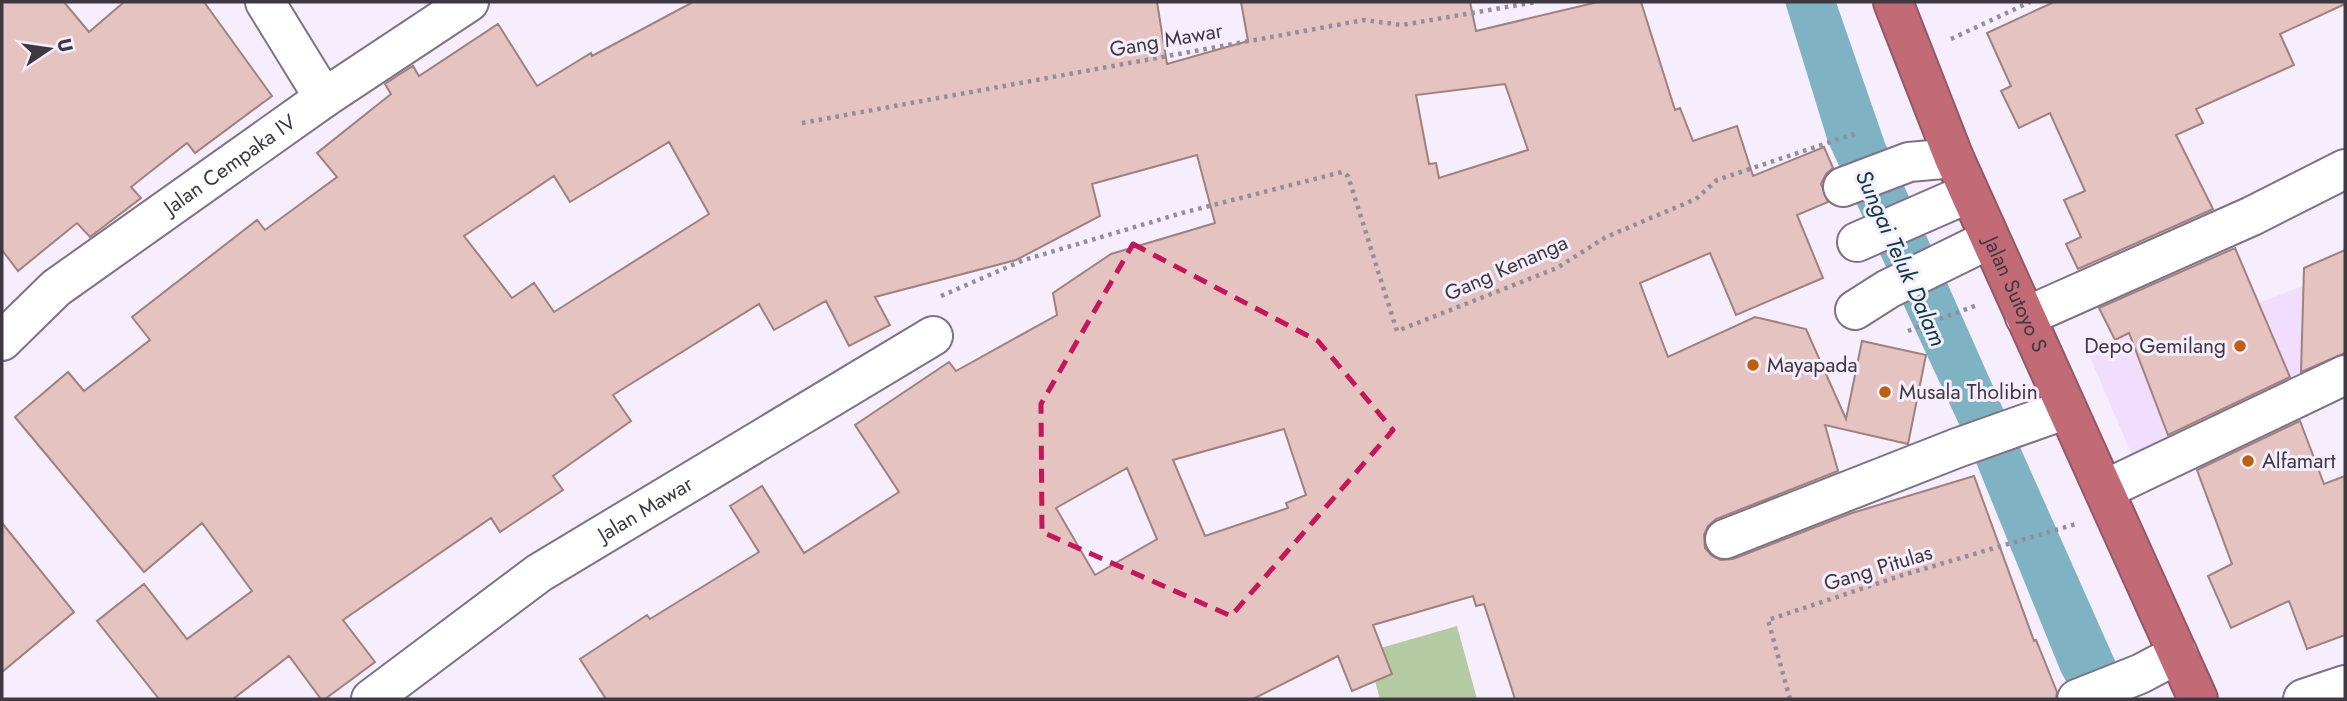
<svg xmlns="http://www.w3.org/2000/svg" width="2347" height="701" font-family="Jost,sans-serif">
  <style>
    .built { fill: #f1deff }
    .green { fill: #b3caa3 }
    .water { fill: #7fb3c3 }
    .building { fill: #e5c3c0; stroke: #9f817d; stroke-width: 2; fill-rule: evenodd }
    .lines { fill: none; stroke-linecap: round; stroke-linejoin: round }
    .minor-casing { stroke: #7e7188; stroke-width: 42 }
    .highway-casing { stroke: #945864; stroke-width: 42 }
    .path { stroke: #948d9a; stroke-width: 4.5; stroke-dasharray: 3.5 5; stroke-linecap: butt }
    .minor { stroke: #fff; stroke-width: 38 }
    .highway { stroke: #c36a77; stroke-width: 38 }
    .marked { fill: none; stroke: #c2185b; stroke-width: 5; stroke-dasharray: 14 9; stroke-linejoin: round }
    .poi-dot { fill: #bc600d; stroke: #f6edfd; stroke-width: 2.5 }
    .labels { text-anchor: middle; stroke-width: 6; stroke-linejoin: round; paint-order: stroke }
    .street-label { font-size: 21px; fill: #3e3842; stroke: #f6edfd }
    .poi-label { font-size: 21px; fill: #3e3842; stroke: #f6edfd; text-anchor: start }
    .water-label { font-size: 23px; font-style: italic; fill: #083a46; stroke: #f6edfd }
  </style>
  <rect width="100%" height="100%" fill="#f6edfd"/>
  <path class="built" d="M2345 250V358L2242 401 2234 415 2134 460 2089 355 2129 333 2207 323 2303 286 2304 268Z"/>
  <path class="green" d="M1457 626 1477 699H1380L1367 652Z"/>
  <path class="water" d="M1785 2H1836L1885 143 2132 699H2076L2061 672 1971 450 1828 142Z"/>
  <g class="building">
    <path d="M2 2H64L89 32 124 2H204L272 96 195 153 187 143 131 187 141 198 90 237 77 223 18 271 2 250Z"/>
    <path d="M693 2H1157L1167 64 1248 41 1241 2H1470L1476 31 1598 2H1641L1675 110 1680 108 1693 141 1737 126 1753 176 1824 147 1833 168 1826 174 1821 184 1828 202 1797 215 1823 278 1736 315 1710 253 1640 283 1668 357 1755 317 1806 329 1846 419 1862 341 1926 355 1908 444 1825 425 1838 471 1716 519 1708 526 1704 535 1705 548 1712 556 1721 560 1733 559 1852 513 1974 476 2034 641 2036 640 2057 692 2056 699H1515L1484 604 1476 606 1473 596 1373 625 1392 674 1352 691 1338 656 1253 699H606L580 659 647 615 650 619 759 552 730 506 762 486 804 553 899 492 855 425 949 362 956 371 1057 315 1053 293 1111 254 1215 223 1197 155 1092 184 1100 216 1016 260 875 297 890 325 849 346 826 301 774 330 759 304 613 395 631 421 553 476 563 490 500 532 491 518 343 620 375 662 325 699H321L289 656 233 699H159L97 621 144 584 187 639 252 591 202 523 144 572 15 417 68 372 84 391 150 340 132 317 257 220 265 230 337 177 317 153 391 94 385 84 400 74 413 66 419 76 498 24 537 86 591 53 592 56ZM1505 84 1528 150 1439 178 1436 163 1429 164 1416 95ZM669 142 709 214 554 312 534 283 512 298 464 236 554 176 570 202ZM1284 429 1306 495 1286 503 1288 508 1205 536 1173 460ZM1127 468 1157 539 1095 575 1056 508Z"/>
    <path d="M2054 2H2345V4L2280 34 2294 65 2196 109 2203 123 2176 135 2213 209 2078 269 2066 244 2081 237 2064 200 2085 191 2050 113 2019 128 2001 91 2011 86 1987 33Z"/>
    <path d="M2235 248 2290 377 2168 435 2129 333 2115 340 2099 308Z"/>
    <path d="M2345 250V353L2301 372 2304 268Z"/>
    <path d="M2300 421 2324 484 2345 476V635L2307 649 2289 601 2231 628 2208 576 2232 564 2197 470Z"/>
    <path d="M2 523 74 612 2 672Z"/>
  </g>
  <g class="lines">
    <g class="minor-casing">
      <g id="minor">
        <path d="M265 2 324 98"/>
        <path d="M1843 187 1909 162 1954 158"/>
        <path d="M1857 242 1969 193"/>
        <path d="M1855 310 1888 289 1990 239"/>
        <path d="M2025 317 2252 216 2345 169"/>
        <path id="s1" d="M2 341 56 288 324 98 469 2"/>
        <path d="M2104 490 2345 375"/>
        <path d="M1725 539 1957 448 2067 409"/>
        <path id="s2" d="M371 699 539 573 933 336"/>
        <path d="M2077 699 2140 674 2178 654"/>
        <path d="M2303 699 2345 685"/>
      </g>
    </g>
    <g class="highway-casing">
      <g id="highway">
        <path id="s3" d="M1893 2 1954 158 2198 699"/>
      </g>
    </g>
    <g class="path">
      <path d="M1951 39 2030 2"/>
      <path d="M802 123 1364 20 1402 25 1536 2"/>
      <path d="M941 296 1024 260 1182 213 1342 172 1348 176 1397 331 1557 268 1606 237 1696 199 1717 180 1857 133"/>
      <path d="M1908 331 1977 305"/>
      <path d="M1790 699 1768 620 1903 575 2076 524"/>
    </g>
    <use href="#minor" class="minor"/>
    <use href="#highway" class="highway"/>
  </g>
  <path class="marked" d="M1133 244 1318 341 1393 430 1231 616 1042 532 1041 404Z"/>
  <g class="poi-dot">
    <circle cx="2240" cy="346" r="7"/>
    <circle cx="1753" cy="365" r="7"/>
    <circle cx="1885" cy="392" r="7"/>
    <circle cx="2248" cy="461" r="7"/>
  </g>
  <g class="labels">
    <g class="street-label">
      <text transform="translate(1166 40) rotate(-10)" y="7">Gang Mawar</text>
      <text dy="7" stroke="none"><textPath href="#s1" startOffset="289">Jalan Cempaka IV</textPath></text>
      <text transform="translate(1506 268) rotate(-24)" y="7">Gang Kenanga</text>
      <text dy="7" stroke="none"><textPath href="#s3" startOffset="317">Jalan Sutoyo S</textPath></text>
      <text dy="7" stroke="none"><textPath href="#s2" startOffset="334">Jalan Mawar</textPath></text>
      <text transform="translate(1878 568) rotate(-17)" y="7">Gang Pitulas</text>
    </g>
    <g class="poi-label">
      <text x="2226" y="353" text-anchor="end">Depo Gemilang</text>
      <text x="1767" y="372">Mayapada</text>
      <text x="1899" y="399">Musala Tholibin</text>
      <text x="2262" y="468">Alfamart</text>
    </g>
    <g class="water-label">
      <text transform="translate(1901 258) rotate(66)" y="8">Sungai Teluk Dalam</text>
    </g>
  </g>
  <rect width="2347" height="701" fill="none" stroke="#3e3842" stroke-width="7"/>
  <g transform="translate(49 49) rotate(77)" stroke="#f6edfd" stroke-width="5" paint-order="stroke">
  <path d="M0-5L12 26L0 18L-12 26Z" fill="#3e3842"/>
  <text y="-10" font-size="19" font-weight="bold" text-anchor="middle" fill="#3e3842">U</text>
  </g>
</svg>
